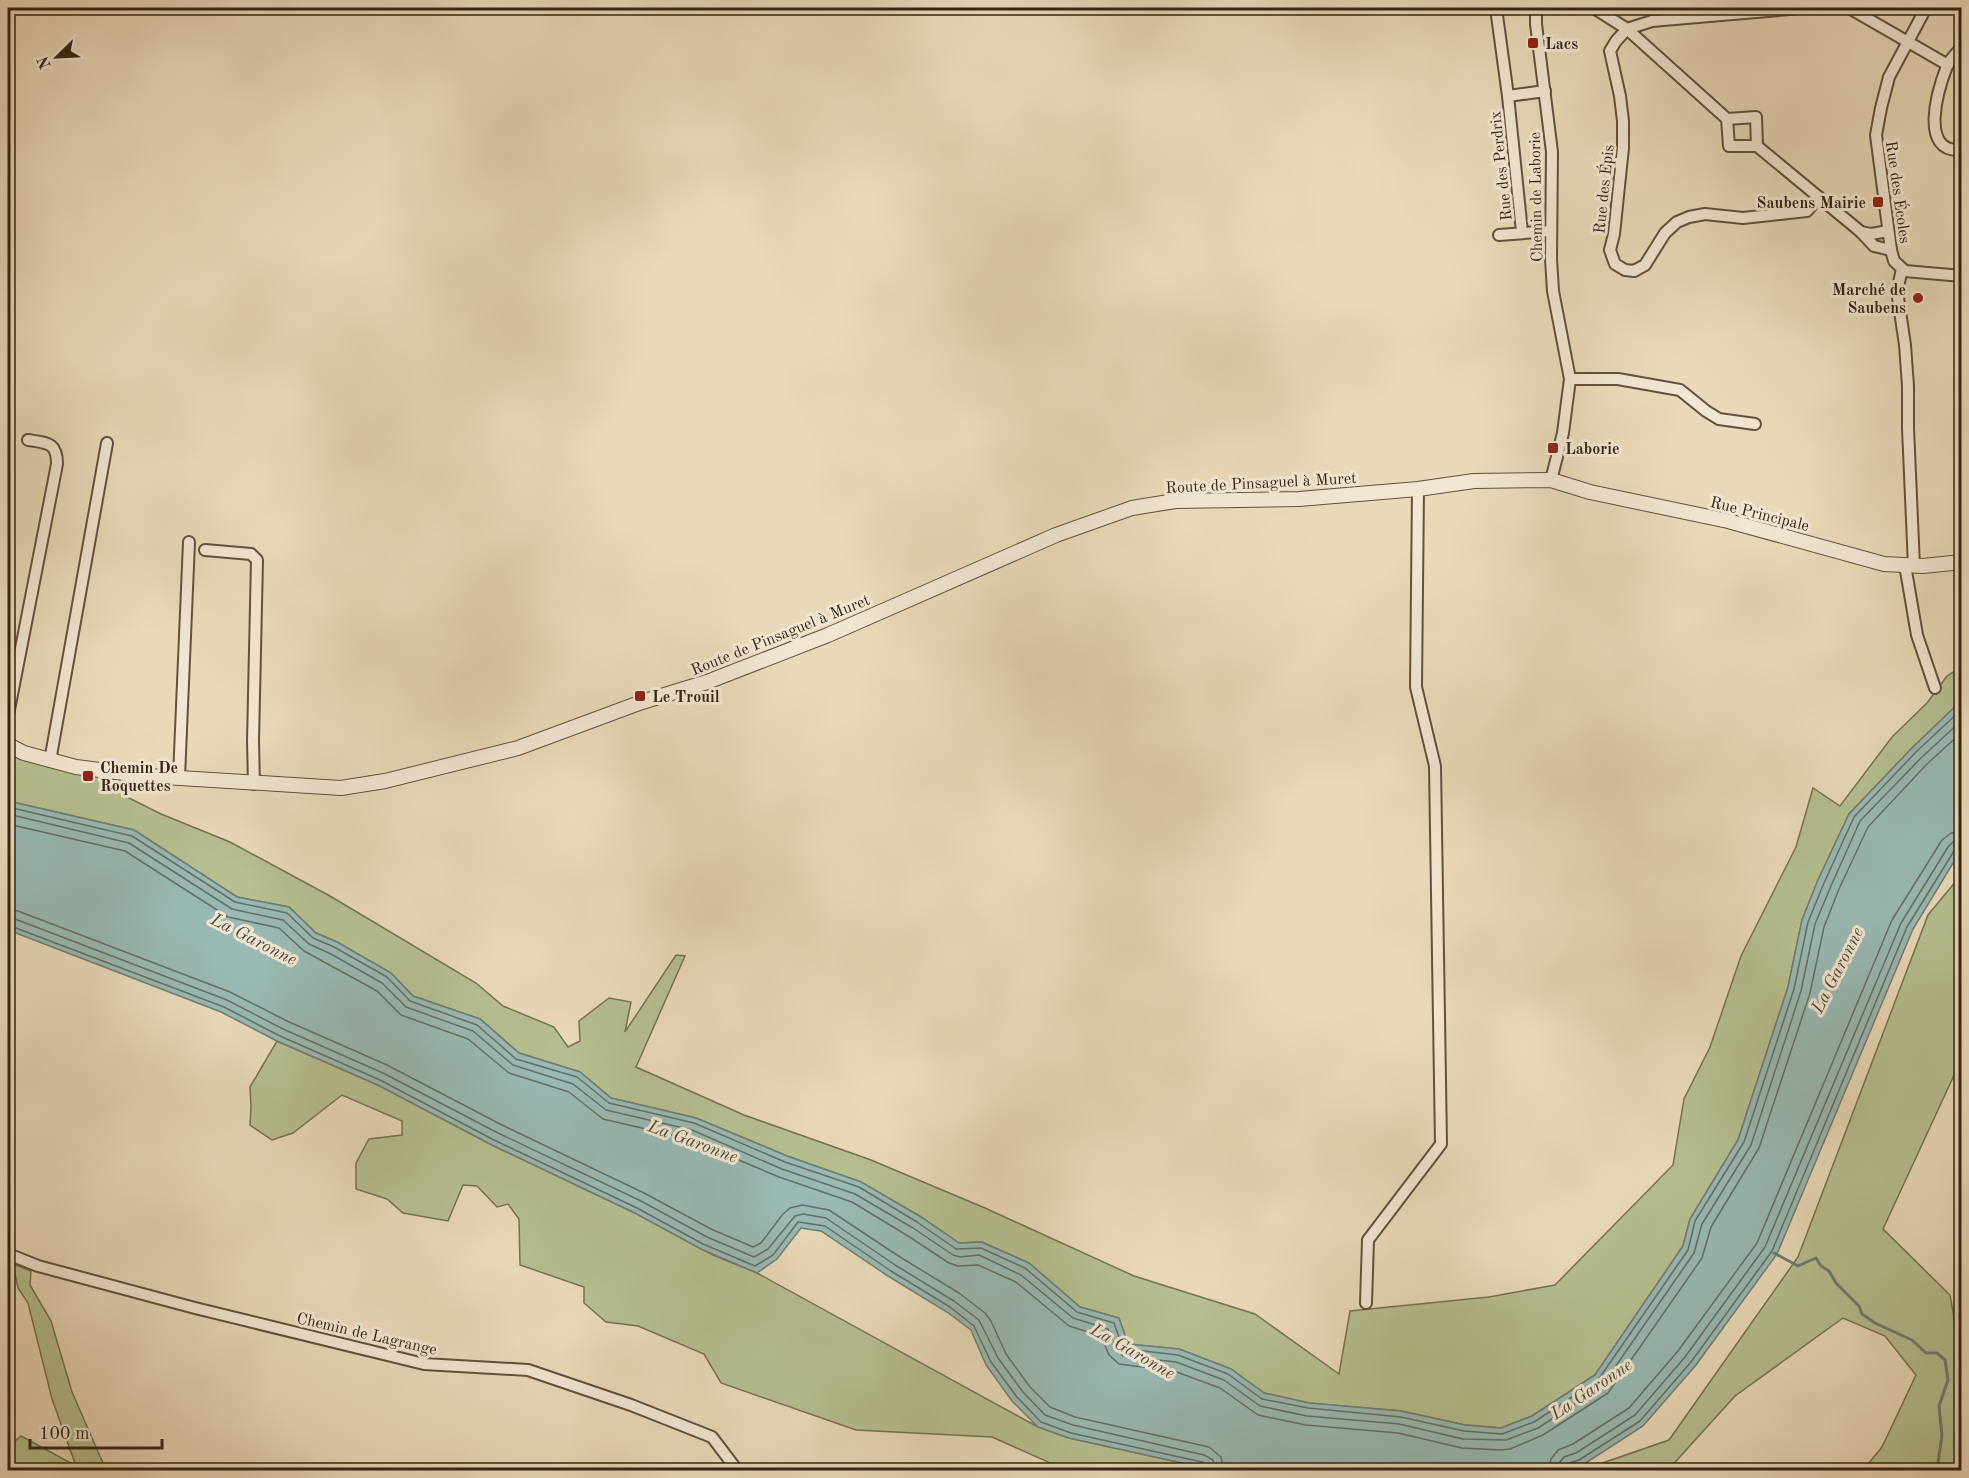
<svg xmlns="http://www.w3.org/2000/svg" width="1969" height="1478" font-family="'Old Standard TT',serif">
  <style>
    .green { fill: #b6bf8f; stroke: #747252; stroke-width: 1.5 }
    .water { fill: #98b9b4; stroke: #707d74; stroke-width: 1.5 }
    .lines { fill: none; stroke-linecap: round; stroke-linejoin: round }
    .shore { stroke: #666e64; stroke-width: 1.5 }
    .stream { stroke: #707d74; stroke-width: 3 }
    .minor-casing { stroke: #61513e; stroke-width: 14 }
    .tertiary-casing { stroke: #61513e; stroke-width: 16 }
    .minor { stroke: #f1e6d1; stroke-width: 10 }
    .tertiary { stroke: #f1e6d1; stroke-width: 14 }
    .poi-dot { fill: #8f2418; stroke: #f1e6d1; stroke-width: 2 }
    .labels { text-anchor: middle; stroke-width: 6; stroke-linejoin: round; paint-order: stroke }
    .poi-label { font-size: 16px; font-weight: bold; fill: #332415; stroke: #f1e6d1; text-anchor: start }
    .street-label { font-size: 16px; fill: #332415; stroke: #f1e6d1 }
    .water-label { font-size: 18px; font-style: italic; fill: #4c493d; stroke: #f1e6d1 }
  </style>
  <rect width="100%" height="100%" fill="#ead9b8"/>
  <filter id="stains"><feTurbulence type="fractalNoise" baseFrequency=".00333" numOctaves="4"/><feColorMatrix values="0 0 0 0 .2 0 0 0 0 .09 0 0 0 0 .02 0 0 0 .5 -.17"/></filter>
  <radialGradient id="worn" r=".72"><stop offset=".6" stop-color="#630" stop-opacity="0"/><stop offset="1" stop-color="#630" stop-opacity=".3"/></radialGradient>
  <g class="green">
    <path d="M1961 667V701L1912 748 1849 814 1818 880 1802 920 1788 987 1738 1140 1690 1219 1683 1246 1595 1375 1532 1416 1501 1428 1465 1425 1401 1411 1309 1403 1264 1393 1231 1369 1179 1349 1128 1344 1119 1318 1080 1307 1029 1263 982 1242 959 1243 921 1217 861 1182 787 1156 696 1118 611 1098 580 1072 519 1053 480 1019 413 996 391 973 337 942 316 933 289 907 237 897 134 830 8 801V745L148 776 127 797 161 814 230 842 330 896 476 983 503 1006 554 1027 568 1047 580 1041 579 1021 609 998 631 1002 625 1032 676 955 685 956 636 1067 744 1115 871 1160 985 1208 1134 1276 1255 1314 1339 1374 1350 1311 1489 1297 1555 1285 1673 1165 1684 1099 1710 1047 1741 956 1796 847 1813 788 1840 806 1892 737 1927 703 1947 676Z"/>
    <path d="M1961 875V1060L1883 1229 1950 1295 1961 1356V1470H1863L1882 1447 1916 1375 1885 1336 1843 1318 1735 1396 1668 1470H1593L1591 1467 1669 1440 1798 1257 1928 915Z"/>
    <path d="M277 1041 378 1085 492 1145 635 1213 713 1255 757 1273 1038 1427 1069 1438 1214 1470H1066L992 1437 856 1430 721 1383 704 1354 638 1326 606 1322 584 1303V1287L520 1265 519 1219 508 1204 497 1207 477 1186 463 1185 448 1221 403 1213 387 1199 356 1189V1163L369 1139 402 1135V1121L342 1095 293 1133 272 1140 250 1125 251 1106 250 1087Z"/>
    <path d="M13 1264 31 1271 30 1285 51 1321 72 1392 106 1470H8V1447L21 1436 76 1466 52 1399 28 1303 18 1288Z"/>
  </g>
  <path class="water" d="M1961 701V850L1913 929 1777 1254 1696 1365 1643 1426 1581 1466 1558 1470H1214L1069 1438 1038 1427 1012 1401 986 1365 971 1330 947 1312 888 1276 821 1231 801 1228 777 1259 757 1273 701 1249 635 1213 492 1145 378 1085 277 1041 221 1012 8 930V801L134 830 237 897 289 907 316 933 337 942 391 973 413 996 480 1019 519 1053 580 1072 611 1098 696 1118 787 1156 861 1182 921 1217 959 1243 981 1242 1029 1263 1080 1307 1119 1318 1128 1344 1179 1349 1231 1369 1264 1393 1309 1403 1401 1411 1465 1425 1501 1428 1532 1416 1595 1375 1683 1246 1690 1219 1738 1140 1788 987 1802 920 1818 880 1849 814 1912 748Z"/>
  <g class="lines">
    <g class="shore">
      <path d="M8 807 132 836 235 902 287 913 313 938 334 947 387 977 410 1001 477 1025 516 1059 577 1077 609 1103 694 1123 785 1162 859 1187 917 1222 956 1249 981 1248 1025 1268 1077 1312 1114 1323 1122 1346 1126 1349 1178 1355 1228 1374 1262 1399 1308 1408 1401 1417 1464 1431 1502 1434 1534 1422 1598 1380 1688 1250 1695 1221 1744 1142 1794 989 1808 922 1824 883 1854 817 1916 752 1962 709"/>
      <path d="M8 814 129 843 232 909 283 920 309 944 331 954 382 983 406 1007 473 1031 513 1065 573 1084 606 1110 692 1130 782 1169 855 1194 913 1228 953 1255 960 1257 979 1255 1021 1275 1073 1318 1108 1329 1116 1349 1123 1356 1176 1362 1224 1380 1260 1406 1307 1416 1399 1424 1463 1439 1506 1440 1538 1428 1602 1386 1694 1253 1702 1224 1751 1145 1801 991 1815 924 1831 886 1860 821 1921 758 1962 720"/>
      <path d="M8 824 125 851 228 917 279 928 304 951 377 991 401 1015 468 1039 509 1073 569 1092 603 1119 689 1139 779 1177 852 1202 908 1236 949 1263 958 1266 978 1265 1016 1282 1069 1326 1101 1336 1109 1355 1119 1364 1174 1371 1220 1388 1258 1415 1306 1425 1398 1433 1462 1448 1501 1450 1510 1449 1543 1435 1608 1393 1702 1258 1711 1227 1759 1148 1810 993 1824 927 1839 889 1868 827 1927 764 1962 732"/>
      <path d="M8 909 18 911 230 992 287 1021 387 1065 502 1125 644 1193 711 1229 753 1247 761 1243 783 1214 790 1208 802 1205 829 1210 900 1257 959 1293 985 1313 991 1321 1006 1354 1030 1387 1050 1407 1075 1417 1209 1447 1221 1457 1224 1470"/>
      <path d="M8 918 15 919 227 1000 283 1029 383 1073 498 1133 641 1201 707 1237 754 1257 768 1249 795 1216 803 1214 826 1218 895 1265 954 1301 979 1320 998 1358 1023 1392 1045 1415 1073 1425 1204 1455 1213 1460 1215 1470"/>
      <path d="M8 925 224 1007 280 1036 380 1080 494 1140 637 1208 703 1244 755 1266 773 1255 798 1222 825 1226 891 1271 950 1307 974 1326 991 1362 1017 1397 1041 1422 1071 1433 1202 1462 1207 1465 1208 1470"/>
      <path d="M1549 1470 1551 1459 1558 1450 1573 1444 1629 1408 1678 1351 1757 1243 1892 920 1942 840 1951 833 1962 832"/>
      <path d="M1558 1470 1559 1463 1564 1457 1576 1453 1635 1415 1685 1357 1765 1247 1901 923 1948 847 1953 842 1962 841"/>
      <path d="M1565 1470 1569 1463 1579 1460 1640 1421 1691 1362 1772 1251 1907 927 1954 851 1962 848"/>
    </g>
    <path class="stream" d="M1774 1253 1798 1266 1816 1258 1821 1266 1829 1271 1836 1283 1859 1306 1862 1314 1875 1323 1912 1340 1926 1353H1937L1945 1360 1948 1380 1939 1406 1942 1435 1937 1470"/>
    <g class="minor-casing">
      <g id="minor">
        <path d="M1496 8 1508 96"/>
        <path d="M1536 8V24L1552 152 1551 259 1553 291 1570 379 1563 433 1551 480"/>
        <path d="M1594 8 1627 29 1727 119 1729 146H1757L1861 232 1874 246 1891 250"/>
        <path d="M1802 8 1652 21 1627 29 1616 41 1610 51 1620 96 1623 121V148L1614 234 1610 250 1615 264 1625 270 1634 271 1645 265 1665 233 1677 222 1689 217 1705 214 1743 218 1807 211 1819 197"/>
        <path d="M1849 8 1948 65"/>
        <path d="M1926 8 1889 77 1881 108 1876 135 1891 250 1894 261 1905 271 1962 276"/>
        <path d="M1962 47C1957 53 1950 59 1947 66 1938 89 1918 154 1962 150"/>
        <path d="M1727 119 1756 117 1757 146"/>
        <path d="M1522 232 1508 96 1545 91"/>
        <path d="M1861 232 1871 234 1888 231"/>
        <path d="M1499 235 1551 231"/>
        <path d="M1902 269 1897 291 1905 345 1908 386V428L1914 566"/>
        <path d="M1570 379H1618L1680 390 1706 411 1719 419 1755 424"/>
        <path d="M205 550 251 554 257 560 253 741 254 784"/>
        <path d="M1905 565 1917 635 1935 688"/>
        <path d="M8 715 57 464C57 442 47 443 28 440"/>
        <path d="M50 761 107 443"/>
        <path d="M179 777 189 542"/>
        <path d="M8 1254 38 1266 195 1308 424 1364 528 1370 631 1405 712 1437 737 1470"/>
        <path d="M1366 1303 1368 1240 1441 1144 1435 766 1416 687 1418 489"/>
      </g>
    </g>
    <g class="tertiary-casing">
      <path id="tertiary" d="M8 745 24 753 76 767 148 776 341 788 385 781 518 748 642 702 707 682 828 635 1056 535 1132 508 1175 501 1299 499 1418 489 1474 481 1551 480 1590 492 1728 521 1884 564 1923 566 1962 562"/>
    </g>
    <use href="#minor" class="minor"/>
    <use href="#tertiary" class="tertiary"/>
  </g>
  <g class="poi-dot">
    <rect x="1527" y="37" width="12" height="12" rx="3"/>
    <rect x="1872" y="196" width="12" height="12" rx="3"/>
    <circle cx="1918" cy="298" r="6"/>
    <rect x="1547" y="442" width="12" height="12" rx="3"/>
    <rect x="634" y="690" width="12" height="12" rx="3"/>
    <rect x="82" y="770" width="12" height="12" rx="3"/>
  </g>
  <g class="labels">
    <g class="poi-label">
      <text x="1545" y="49">Lacs</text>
      <text x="1866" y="208" text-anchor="end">Saubens Mairie</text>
      <text x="1906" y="295" text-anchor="end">Marché de<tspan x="1906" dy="18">Saubens</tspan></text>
      <text x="1565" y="454">Laborie</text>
      <text x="652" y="702">Le Trouil</text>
      <text x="100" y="773">Chemin De<tspan x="100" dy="18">Roquettes</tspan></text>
    </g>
    <g class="street-label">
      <text transform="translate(1500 166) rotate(-96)" y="6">Rue des Perdrix</text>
      <text transform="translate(1603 189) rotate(-84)" y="6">Rue des Épis</text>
      <text transform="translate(1899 192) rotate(82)" y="6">Rue des Écoles</text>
      <text transform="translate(1535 197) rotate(-91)" y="6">Chemin de Laborie</text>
      <text transform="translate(1261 482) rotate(-3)" y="6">Route de Pinsaguel à Muret</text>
      <text transform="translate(1760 513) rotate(14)" y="6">Rue Principale</text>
      <text transform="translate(780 634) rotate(-22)" y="6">Route de Pinsaguel à Muret</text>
      <text transform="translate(367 1333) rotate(13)" y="6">Chemin de Lagrange</text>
    </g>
    <g class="water-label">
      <text transform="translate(254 939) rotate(27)" y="6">La Garonne</text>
      <text transform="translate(1837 970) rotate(-63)" y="6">La Garonne</text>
      <text transform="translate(693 1141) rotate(20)" y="6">La Garonne</text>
      <text transform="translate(1133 1351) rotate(30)" y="6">La Garonne</text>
      <text transform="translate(1591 1389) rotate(-34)" y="6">La Garonne</text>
    </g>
  </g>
  <rect width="1969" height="1478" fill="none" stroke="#ead9b8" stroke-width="30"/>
  <rect x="9" y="9" width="1951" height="1460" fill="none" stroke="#332415" stroke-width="3"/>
  <rect x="15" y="15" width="1939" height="1448" fill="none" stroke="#332415" stroke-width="1.5"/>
  <g transform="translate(57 57) rotate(246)" stroke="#f1e6d1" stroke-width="4.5" paint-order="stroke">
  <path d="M0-4.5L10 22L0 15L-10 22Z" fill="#332415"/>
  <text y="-9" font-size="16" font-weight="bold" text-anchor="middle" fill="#332415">N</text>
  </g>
  <path d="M30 1439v9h132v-9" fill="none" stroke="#332415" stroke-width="3"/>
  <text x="39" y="1439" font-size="18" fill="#332415" stroke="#f1e6d1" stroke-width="4.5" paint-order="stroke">100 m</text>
  <rect width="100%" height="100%" filter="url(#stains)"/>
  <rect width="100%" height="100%" fill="url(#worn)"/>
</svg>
